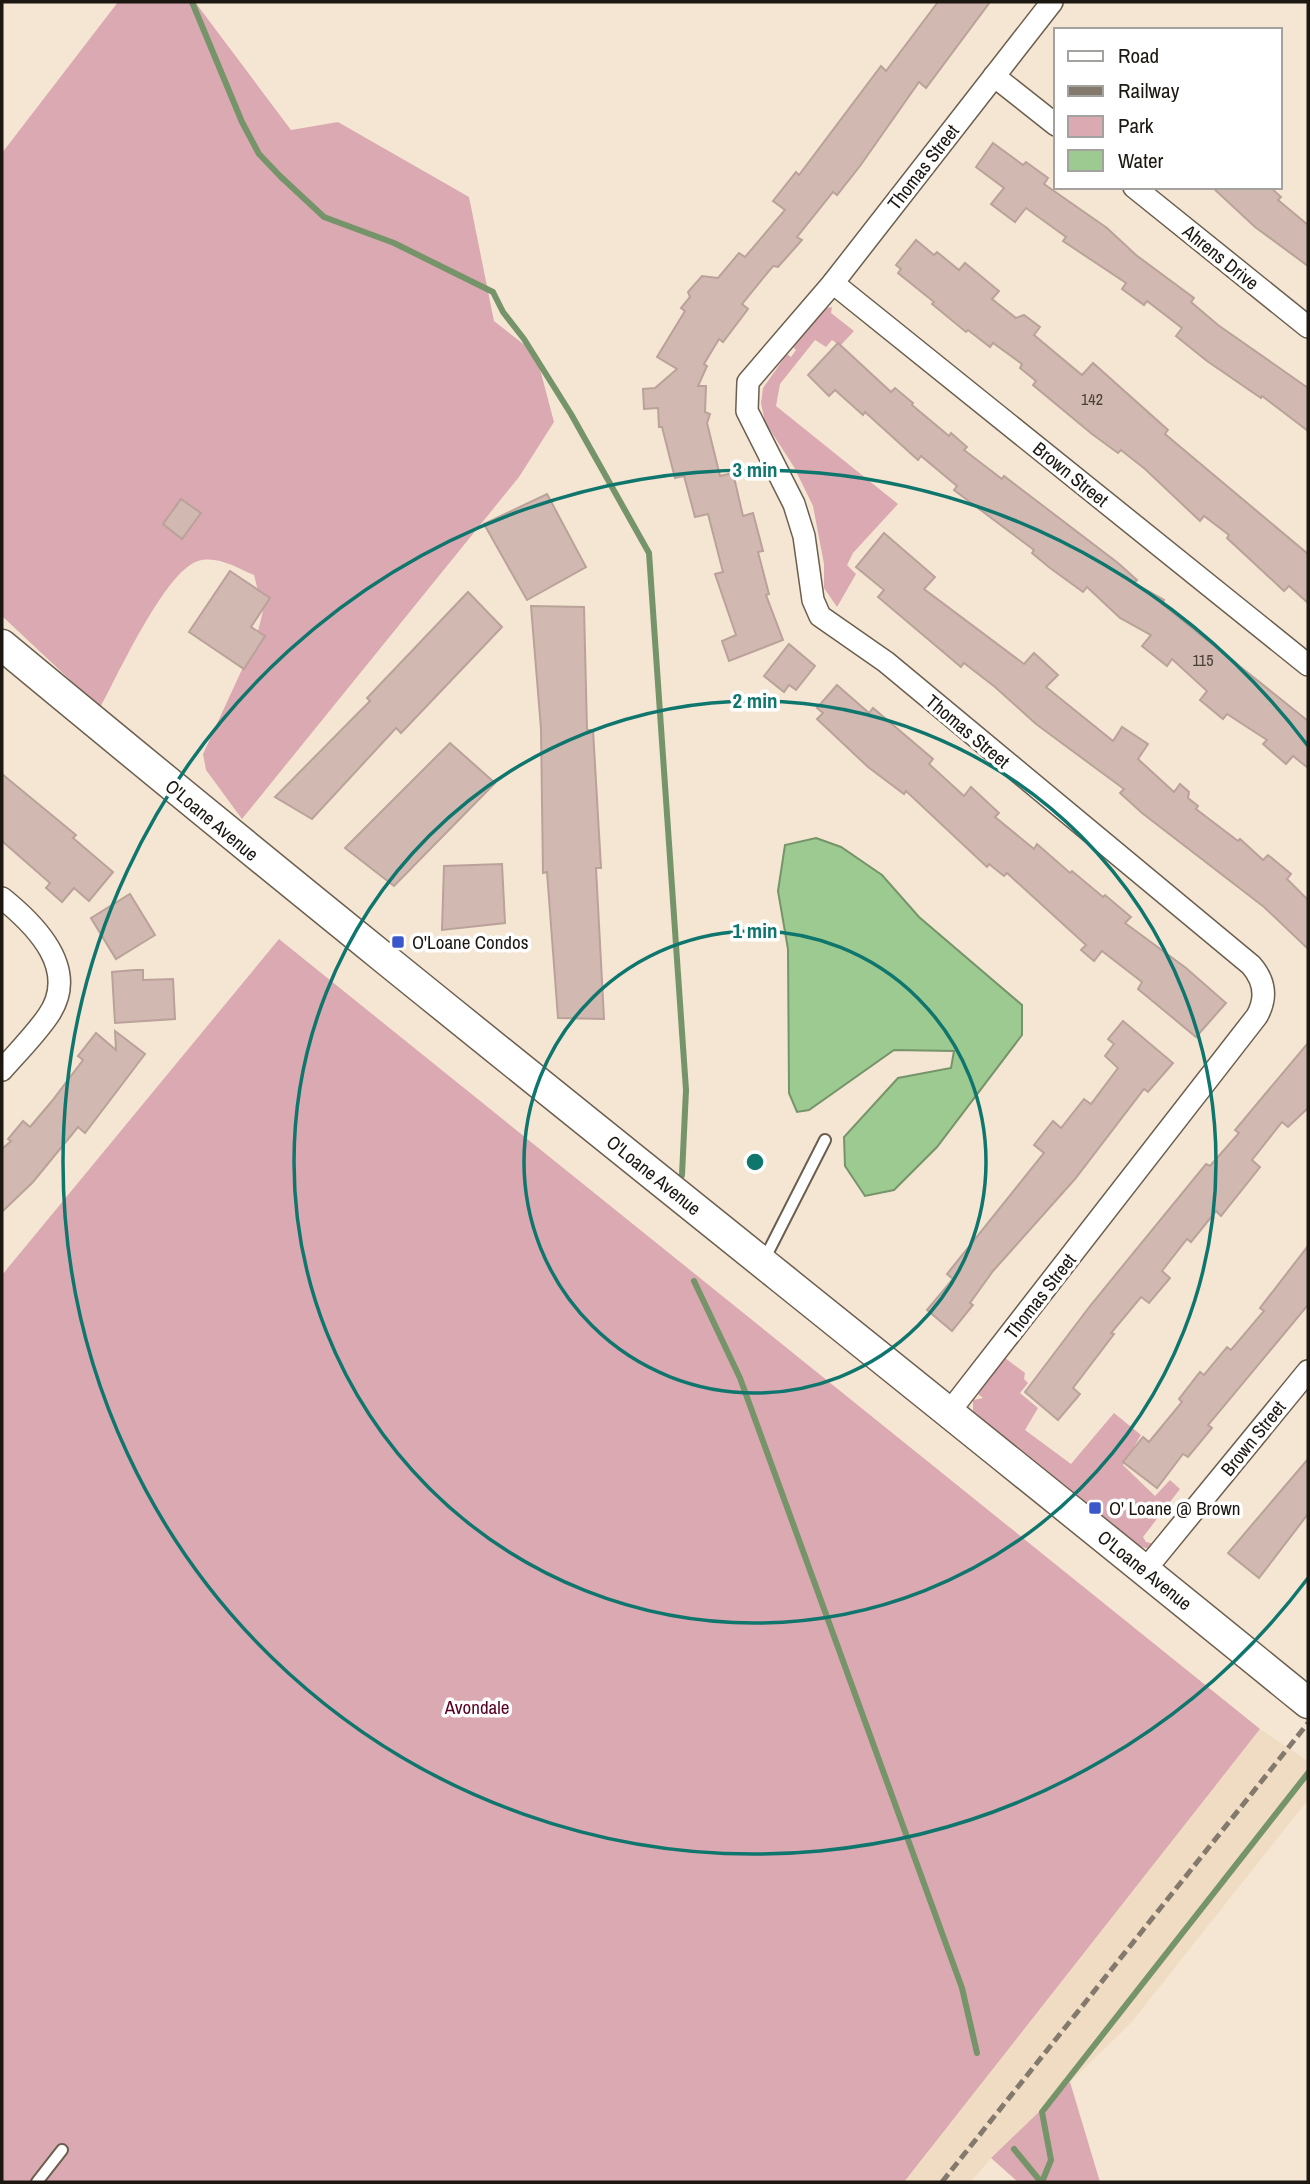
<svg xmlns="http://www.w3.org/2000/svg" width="1310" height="2184" font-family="'Archivo Narrow',sans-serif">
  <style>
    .built { fill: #f0dcc3 }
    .green { fill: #dba9b1 }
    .water { fill: #9cca91; stroke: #76946a; stroke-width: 2 }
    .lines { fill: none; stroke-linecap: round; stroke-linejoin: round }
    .stream { stroke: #76946a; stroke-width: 6 }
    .building { fill: #d1b9b1; stroke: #baa29a; stroke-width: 2 }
    .lane-casing { stroke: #6c5f4f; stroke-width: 14 }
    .street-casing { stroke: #6c5f4f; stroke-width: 24 }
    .secondary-casing { stroke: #6c5f4f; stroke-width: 33 }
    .lane { stroke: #fff; stroke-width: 10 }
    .street { stroke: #fff; stroke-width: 21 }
    .secondary { stroke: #fff; stroke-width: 30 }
    .rail { stroke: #83796c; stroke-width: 5; stroke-dasharray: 10 5; stroke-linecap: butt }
    .ring { fill: none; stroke: #0f766e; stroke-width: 3.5 }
    .poi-dot { fill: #3a58ca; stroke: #fff; stroke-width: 2.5 }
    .labels { text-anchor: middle; stroke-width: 7; stroke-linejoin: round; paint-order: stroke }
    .number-label { font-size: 16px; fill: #494038 }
    .street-label { font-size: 19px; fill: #1c1710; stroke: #fff }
    .poi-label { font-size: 19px; fill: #1c1710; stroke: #fff; text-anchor: start }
    .park-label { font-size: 19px; fill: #590021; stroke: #fff }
    .centre { fill: #0f766e; stroke: #fff; stroke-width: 3.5 }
    .ring-label { font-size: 21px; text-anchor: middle; font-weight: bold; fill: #0f766e; stroke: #fff; stroke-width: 7; stroke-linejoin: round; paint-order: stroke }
  </style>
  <rect width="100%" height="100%" fill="#f5e6d3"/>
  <path class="built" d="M1260 1729 1308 1761V1800L1130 2024 991 2158 971 2182H904Z"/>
  <g class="green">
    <path d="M118 2H195L291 130 338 122 469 197 494 321 536 354 554 422 519 477 242 819 206 770 203 754 256 639 263 611 254 575C237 568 217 555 198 561 165 571 117 677 100 708L2 616V153Z"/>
    <path d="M832 307 831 313 854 331 840 346 832 340 826 347 815 340 780 384 776 406 898 504 853 553 847 565 856 574 837 607 824 588V564L813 506 794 467 765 422 761 403 763 388 787 354 791 357 796 350 792 346 823 309Z"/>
    <path d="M279 939 1260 1729 904 2182H2V1275Z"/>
    <path d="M1005 1358 1025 1373 1024 1379 1028 1383 1020 1393 1038 1408 1025 1430 1071 1464 1114 1413 1141 1435 1123 1465 1155 1496 1170 1480 1180 1489 1143 1537 1146 1542 1155 1544 1149 1549 1139 1546 973 1412V1400L983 1398 978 1394Z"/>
    <path d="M1070 2082 1100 2182H1018L991 2158Z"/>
  </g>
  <path class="water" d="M816 838 841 847 882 875 919 917 1022 1005V1035L937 1147 894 1190 865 1196 845 1166 844 1137 898 1078 951 1068 954 1051 894 1050 809 1110 797 1112 789 1093 788 949 778 891 785 845Z"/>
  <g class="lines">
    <g class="stream">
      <path d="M192 2 242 122 259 154 280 176 324 217 394 243 493 292 503 312 524 339 571 414 649 553 686 1090 682 1175"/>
      <path d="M694 1281 740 1378 962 1988 977 2053"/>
      <path d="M1014 2149 1041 2182"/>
      <path d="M1042 2182 1051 2160 1042 2112 1308 1773"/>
    </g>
  </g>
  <g class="building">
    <path d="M938 2H990L926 88 919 82 860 166 837 195 833 192 797 237 802 240 778 267 773 266 742 304 748 309 723 342 719 339 704 364 707 366 698 386H706L705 412 710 414 707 423 720 476 733 473 743 516 753 513 763 551 758 552 769 594 766 595 783 640 729 661 722 641 736 635 715 574 723 572 708 514 695 517 684 476 675 478 662 427H659L658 408 644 409 643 389 655 388 677 369 657 357 685 311 681 308 690 297 688 292 702 276 718 278 739 253 745 257 785 210 773 201 796 172 799 175 881 66 886 71Z"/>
    <path d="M993 143 1023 165 1026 162 1048 178 1044 184 1107 228 1136 255 1194 298 1191 302 1218 325 1308 388V431L1262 396 1261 398 1207 361 1176 336 1182 328 1147 301 1144 305 1122 289 1126 283 1063 241 1066 237 1026 208 1015 222 991 204 1004 188 976 167Z"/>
    <path d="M1212 187H1270L1281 197 1278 200 1308 225V266L1255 227Z"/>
    <path d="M916 240 934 255 937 252 959 270 965 263 999 291 992 299 1016 318 1024 315 1040 327 1034 335 1082 375 1093 363 1168 430 1165 434 1308 554V603L1289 586 1284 591 1227 538 1229 535 1204 516 1200 521 1145 469 1121 450 1118 453 1092 434 1033 385 1036 381 1020 368 1022 364 993 343 990 347 968 330 966 332 932 304 934 302 898 273 901 269 896 265Z"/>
    <path d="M838 343 891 392 895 388 913 403 912 405 949 436 951 433 967 447 964 450 1002 479 1004 476 1118 563 1137 580 1134 583 1164 600 1162 604 1308 721V768L1293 756 1286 764 1263 744 1267 740 1227 714 1223 719 1200 700 1207 691 1172 659 1167 666 1142 646 1151 635 1120 618 1087 587 1083 592 1050 568 1032 553 1034 550 954 490 957 486 921 456 918 460 865 412 863 415 835 390 829 396 808 375Z"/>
    <path d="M547 494 586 567 527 600 484 524Z"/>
    <path d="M181 499 201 513 182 539 163 524Z"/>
    <path d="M884 533 935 577 924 589 1024 664 1034 653 1058 675 1046 687 1113 741 1122 727 1148 744 1138 759 1174 792 1180 784 1189 792 1188 798 1198 806 1196 809 1238 841 1240 839 1263 860 1268 855 1291 874 1287 879 1308 900V949L1264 907 1142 813 1120 793 1124 789 1036 724 995 687 964 663 961 667 878 597 884 590 856 567Z"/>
    <path d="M230 571 270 598 251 627 265 636 244 669 189 632Z"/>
    <path d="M468 592 502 627 401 733 396 728 312 819 275 797 370 701 367 698Z"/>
    <path d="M531 606 584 607 587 730H593L601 868H596L604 1019 558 1018 547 872 543 873 541 729Z"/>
    <path d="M789 644 815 666 796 690 789 685 784 692 764 676Z"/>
    <path d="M837 685 869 713 873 708 933 759 929 764 964 796 971 787 999 813 995 817 1034 849 1037 844 1070 873 1072 871 1103 897 1105 895 1131 917 1125 923 1186 968 1226 1003 1196 1037 1138 989 1142 982 1102 951 1094 961 1081 950 1086 945 1007 873 1004 876 989 864 987 867 906 791 904 794 868 767 817 719 823 713 817 708Z"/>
    <path d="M450 743 495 783 394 886 345 848Z"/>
    <path d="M2 774 76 835 73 838 113 872 89 901 74 888 62 902 46 888 50 883 2 841Z"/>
    <path d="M502 864 505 923 442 930 444 866Z"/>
    <path d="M130 894 155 935 116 959 91 918Z"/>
    <path d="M135 970H143V980L173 979 175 1019 115 1023 112 972Z"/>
    <path d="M1123 1021 1173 1063 1148 1092 1144 1089 1075 1179 993 1271 970 1303 973 1305 952 1331 927 1310 953 1279 947 1274 1044 1153 1034 1145 1053 1121 1061 1128 1084 1099 1091 1104 1118 1068 1105 1056 1114 1044 1108 1039Z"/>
    <path d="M115 1031 145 1054 85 1133 78 1127 33 1182 2 1212V1149L11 1141 8 1139 23 1121 30 1127 52 1101 83 1060 78 1056 96 1033 116 1050Z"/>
    <path d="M1308 1043V1108L1288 1127 1282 1122 1252 1160 1260 1167 1221 1216 1216 1211 1191 1242 1187 1239 1162 1271 1170 1278 1149 1303 1141 1297 1111 1333 1114 1334 1073 1388 1080 1394 1058 1420 1025 1392 1090 1306 1206 1164 1210 1166 1239 1133 1235 1130Z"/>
    <path d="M1308 1246V1305L1208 1425 1212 1428 1188 1457 1183 1454 1157 1488 1123 1462 1143 1437 1149 1442 1182 1402 1179 1399 1200 1372 1204 1375 1227 1347 1231 1350 1264 1311 1260 1308Z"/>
    <path d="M1308 1459V1514L1259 1578 1228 1553Z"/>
  </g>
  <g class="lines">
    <g class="lane-casing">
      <g id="lane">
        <path d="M764 1260 825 1140"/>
        <path d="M37 2182 62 2150"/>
      </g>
    </g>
    <g class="street-casing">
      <g id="street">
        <path d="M994 76 1056 125"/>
        <path d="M1134 187 1308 327"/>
        <path d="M833 283 1308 665"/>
        <path d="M2 898C37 926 80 970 48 1016 35 1035 17 1053 2 1070"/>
        <path d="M950 1411 1257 1016C1267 998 1265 981 1251 965L886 662 820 616 813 600 804 536 794 504 747 411 748 382 833 283 1052 2"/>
        <path d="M1145 1570 1308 1371"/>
      </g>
    </g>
    <g class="secondary-casing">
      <path id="secondary" d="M2 645C433 1003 874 1349 1308 1703"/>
    </g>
    <use href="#lane" class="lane"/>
    <use href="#street" class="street"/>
    <use href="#secondary" class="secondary"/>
    <path class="rail" d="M942 2182 1308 1723"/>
  </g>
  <g class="ring">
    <circle cx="755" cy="1162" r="231"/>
    <circle cx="755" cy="1162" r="461"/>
    <path d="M1308 1578A692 692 0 1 1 1308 746"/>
  </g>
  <g class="poi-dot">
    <rect x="391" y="935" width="14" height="14" rx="3.5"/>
    <rect x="1088" y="1501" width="14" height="14" rx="3.5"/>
  </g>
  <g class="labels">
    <g class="number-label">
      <text x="1092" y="405">142</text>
      <text x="1203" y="666">115</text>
    </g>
    <g class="street-label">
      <text transform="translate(923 167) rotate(-52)" y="7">Thomas Street</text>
      <text transform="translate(1221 257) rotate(39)" y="7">Ahrens Drive</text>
      <text transform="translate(1071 474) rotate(39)" y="7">Brown Street</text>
      <text transform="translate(968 731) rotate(40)" y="7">Thomas Street</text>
      <text transform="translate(212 820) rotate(40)" y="7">O'Loane Avenue</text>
      <text transform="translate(654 1175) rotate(39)" y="7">O'Loane Avenue</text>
      <text transform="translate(1040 1296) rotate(-52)" y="7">Thomas Street</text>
      <text transform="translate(1253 1438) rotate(-51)" y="7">Brown Street</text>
      <text transform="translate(1145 1570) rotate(39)" y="7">O'Loane Avenue</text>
    </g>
    <g class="poi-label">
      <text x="412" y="949">O'Loane Condos</text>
      <text x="1109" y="1515">O' Loane @ Brown</text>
    </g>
    <g class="park-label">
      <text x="477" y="1714">Avondale</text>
    </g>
  </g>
  <circle cx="755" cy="1162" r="10" class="centre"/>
  <g class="ring-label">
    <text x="755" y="477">3 min</text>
    <text x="755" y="708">2 min</text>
    <text x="755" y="938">1 min</text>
  </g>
  <rect width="1310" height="2184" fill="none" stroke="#1c1710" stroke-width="7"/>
  <rect x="1054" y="28" width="228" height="161" fill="#ffffff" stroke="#a4a29f" stroke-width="2"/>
  <rect x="1068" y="51" width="35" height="10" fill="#ffffff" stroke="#a4a29f" stroke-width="2"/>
  <text x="1118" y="63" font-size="21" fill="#1c1710">Road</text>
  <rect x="1068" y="86" width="35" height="10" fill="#83796c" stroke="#a4a29f" stroke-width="2"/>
  <text x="1118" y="98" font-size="21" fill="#1c1710">Railway</text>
  <rect x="1068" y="116" width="35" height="21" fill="#dba9b1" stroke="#a4a29f" stroke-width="2"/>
  <text x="1118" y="133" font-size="21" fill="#1c1710">Park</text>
  <rect x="1068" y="150" width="35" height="21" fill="#9cca91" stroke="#a4a29f" stroke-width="2"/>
  <text x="1118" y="168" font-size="21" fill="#1c1710">Water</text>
</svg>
